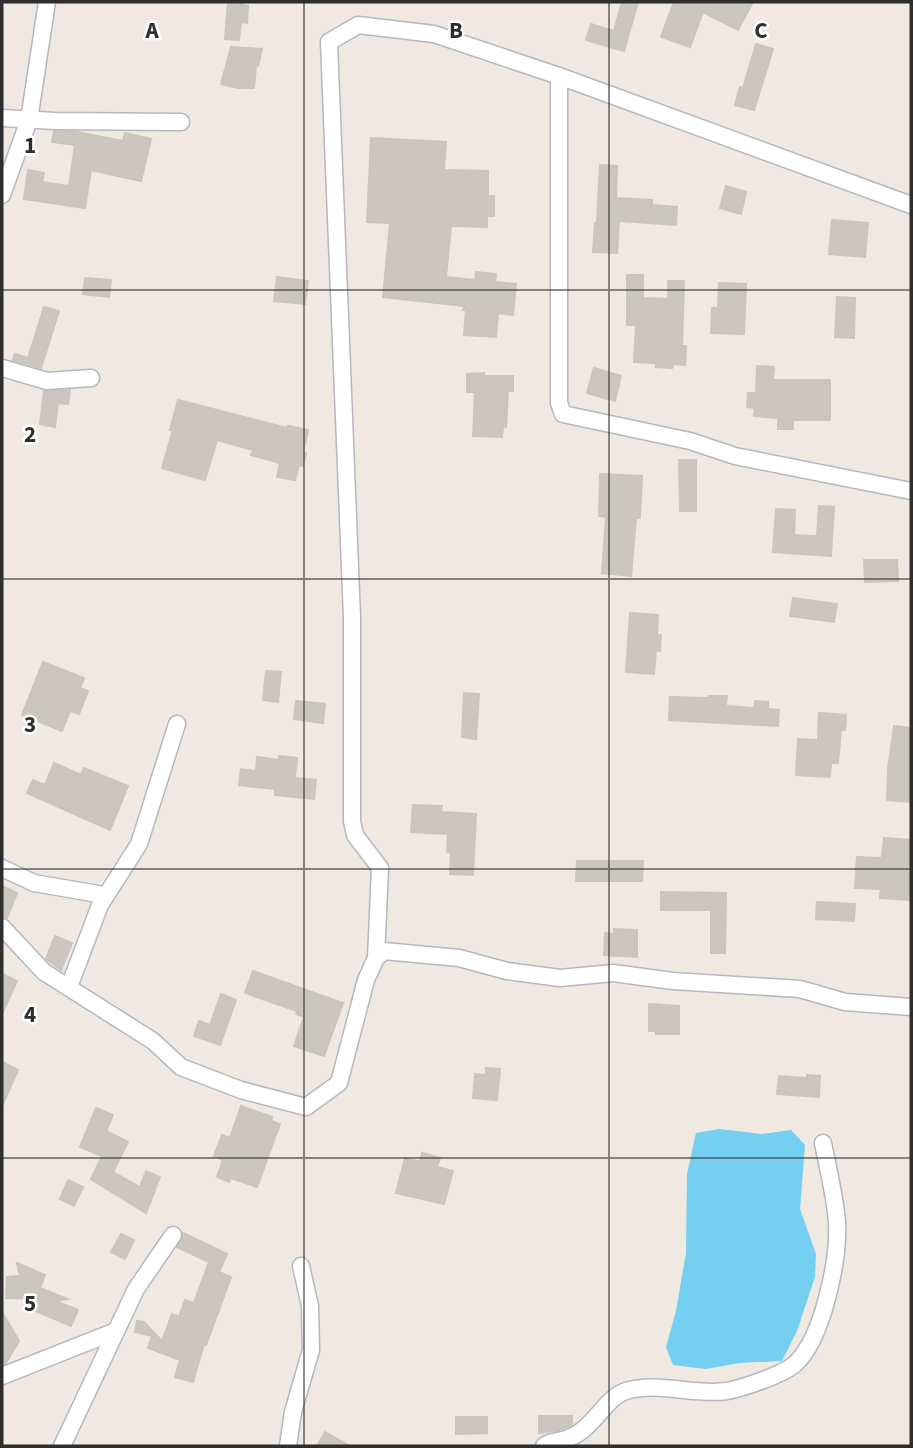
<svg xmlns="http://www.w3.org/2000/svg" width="913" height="1448" font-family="'Source Sans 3',sans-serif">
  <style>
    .water { fill: #75cff0 }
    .building { fill: #cbc7bf; stroke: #cbc5ba; stroke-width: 2 }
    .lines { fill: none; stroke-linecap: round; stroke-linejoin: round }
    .minor-casing { stroke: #b4b7c1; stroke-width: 19 }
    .minor { stroke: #fff; stroke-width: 16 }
    .grid { fill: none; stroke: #2e2e2e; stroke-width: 2; stroke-opacity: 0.55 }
    .grid-label { font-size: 23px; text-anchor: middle; font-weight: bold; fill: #2e2e2e; stroke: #fff; stroke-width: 5; stroke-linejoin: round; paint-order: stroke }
  </style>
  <rect width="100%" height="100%" fill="#efe9e1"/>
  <path class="water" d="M719 1129 762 1134 791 1130 805 1145 800 1209 816 1254 815 1277 797 1331 782 1361 739 1363 706 1369 673 1365 666 1347 676 1311 686 1253 687 1174 696 1133Z"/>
  <g class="building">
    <path d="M228 2H243V5L248 6 247 23 241 22 239 40 225 39Z"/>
    <path d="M622 2H638L624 51 586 40 591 24 614 31Z"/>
    <path d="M674 2H753L738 30 703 12 690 47 661 37Z"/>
    <path d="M756 44 773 49 754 110 735 105 740 87 743 88Z"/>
    <path d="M231 47 262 49 258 66H256L254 88H238L221 84Z"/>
    <path d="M54 131 77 132 123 141 125 133 151 139 141 181 91 170 85 208 24 199 28 170 44 173 42 182 69 186 75 145 52 142Z"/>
    <path d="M371 138 446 142 444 170 488 171V196H494V216H487V227L451 226 446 277 475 280 476 272 496 274 495 282 516 284 513 315 498 313 496 337 464 335 466 310H463L464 306 383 297 390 223 367 222Z"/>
    <path d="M600 165 617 166 616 198 652 200V205L677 207 676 225 619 221 617 253 593 252 595 223H597Z"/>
    <path d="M726 186 746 192 741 214 720 208Z"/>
    <path d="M832 220 868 223 865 257 829 254Z"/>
    <path d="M627 275H643V298L668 299V281H684L682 346H686L685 365 673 364 672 368 656 367V363L634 362 636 325H627Z"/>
    <path d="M277 277 308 281 305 304 274 301Z"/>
    <path d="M85 278 111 280 109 297 83 294Z"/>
    <path d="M719 283 746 284 744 334 711 333 712 308H718Z"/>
    <path d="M837 297 855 298 854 338 835 337Z"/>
    <path d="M44 307 59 311 41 368 13 360 15 354 28 358Z"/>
    <path d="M757 366 774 367 773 380H830V420H793V429H778V418L754 416 755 408 747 407 748 393H756Z"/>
    <path d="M594 368 621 376 615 401 587 393Z"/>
    <path d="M484 373V376H513V391H508L506 427H503L502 437 473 436 475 392H467V374Z"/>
    <path d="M70 390 68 404 58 403 55 427 40 424 44 391Z"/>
    <path d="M178 400 287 428 288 426 308 430 303 452 306 453 303 466 299 465 295 480 277 477 280 463 251 455 253 450 217 440 205 480 162 468 173 430H170Z"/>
    <path d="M679 460H696V511H680Z"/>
    <path d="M600 474 642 476 640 518H636L631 576 602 573 606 517 599 516Z"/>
    <path d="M819 506 834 507 831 556 773 552 776 509 795 510 794 535 817 536Z"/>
    <path d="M864 560H897L898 581 865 582Z"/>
    <path d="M793 598 837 604 834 622 790 616Z"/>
    <path d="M630 613 658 615 657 635H661L660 651 656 650 654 674 626 672Z"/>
    <path d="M43 662 84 678 80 688 88 691 79 714 70 711 62 731 22 715Z"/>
    <path d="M266 671 281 672 278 702 263 700Z"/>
    <path d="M464 693 479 694 476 739 462 737Z"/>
    <path d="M709 696H727L726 706 754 708 755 701 768 702V709L779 710 778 726 669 720 670 697 708 698Z"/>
    <path d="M296 701 325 704 323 723 294 719Z"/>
    <path d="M819 713 846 715 845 730H841L838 763H831L830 777 796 775 798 739 818 740Z"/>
    <path d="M894 726 911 728V802L887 800 888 769Z"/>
    <path d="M279 756 297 758 295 778 316 780 314 799 275 795V789L239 785 241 769 256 771 257 757 279 760Z"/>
    <path d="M54 763 81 775 84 768 128 786 110 830 27 793 33 780 45 785Z"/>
    <path d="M413 805 442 806 441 812 476 814 473 875 450 874 451 853 447 852 448 834 411 832Z"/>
    <path d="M884 838 911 840V900L880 898 881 889 855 888 857 857 882 858Z"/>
    <path d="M577 861H643L642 881H576Z"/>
    <path d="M2 886 17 893 7 918 2 917Z"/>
    <path d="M661 892 726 893 725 953H711V910H661Z"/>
    <path d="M817 902 855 904 854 921 816 919Z"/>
    <path d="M614 929 637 930V957L604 955 605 933 614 934Z"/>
    <path d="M55 936 72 943 61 970 46 959Z"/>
    <path d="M253 971 343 1003 324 1056 294 1046 304 1017 296 1014 297 1011 245 993Z"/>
    <path d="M2 974 17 981 2 1014Z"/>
    <path d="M221 994 236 1000 220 1045 194 1036 199 1021 210 1025Z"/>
    <path d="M649 1004 679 1006V1034H656V1031H649Z"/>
    <path d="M2 1062 18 1070 2 1106Z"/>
    <path d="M486 1068 500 1069 497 1100 473 1098 475 1074 486 1075Z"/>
    <path d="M807 1075 820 1076 819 1097 777 1094 779 1076 807 1078Z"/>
    <path d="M241 1106 272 1117 271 1121 280 1124 257 1187 231 1178 229 1182 217 1177 223 1160 214 1156 222 1135 230 1138Z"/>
    <path d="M96 1108 113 1115 106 1131 128 1142 113 1172 140 1187 146 1171 160 1177 146 1213 91 1179 102 1156 80 1147Z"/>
    <path d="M422 1153 440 1158 437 1167 453 1171 444 1204 396 1193 405 1158 420 1162Z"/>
    <path d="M68 1180 83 1187 74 1206 60 1199Z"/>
    <path d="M183 1233 227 1254 219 1272 231 1277 206 1345 204 1344 193 1382 175 1377 180 1360 148 1348 152 1336 135 1332 137 1321 144 1322 162 1341 172 1314 179 1317 185 1300 194 1303 209 1262 177 1247Z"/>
    <path d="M121 1234 134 1240 125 1259 111 1252Z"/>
    <path d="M17 1263 45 1275 40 1288 67 1299 56 1301 78 1310 71 1326 33 1310 37 1299 6 1298 7 1277 20 1276Z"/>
    <path d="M2 1312 19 1341 6 1363 2 1365Z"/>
    <path d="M539 1416H572V1425L560 1430 539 1433Z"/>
    <path d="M456 1417H487V1433L456 1434Z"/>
    <path d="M325 1432 350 1446H317Z"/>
  </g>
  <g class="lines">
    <g class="minor-casing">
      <g id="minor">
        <path d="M559 76V403L563 414 690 441 735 456 911 491"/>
        <path d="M2 118 55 121 181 122"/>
        <path d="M2 195 29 120 47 2"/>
        <path d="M2 368 47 381 91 378"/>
        <path d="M2 868 34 883 98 894"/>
        <path d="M2 927 44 972 153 1041 181 1067 241 1090 306 1107 339 1083 366 980 376 958 384 951 459 958 507 971 560 978 613 973 673 981 800 989 845 1002 911 1007"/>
        <path d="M376 958 380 868 355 835 352 821V617L329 42 358 25 434 34 559 76 911 205"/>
        <path d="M69 987 100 905 139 844 177 724"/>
        <path d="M2 1376 116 1331"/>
        <path d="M62 1446 136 1289 173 1235"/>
        <path d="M288 1446 293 1412 311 1350 310 1306 301 1266"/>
        <path d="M544 1446C551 1440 560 1442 569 1438 574 1436 582 1431 586 1427 599 1416 610 1396 626 1391 658 1381 694 1396 727 1391 743 1388 785 1374 796 1363 823 1337 839 1260 837 1222 835 1196 828 1169 823 1143"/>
      </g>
    </g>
    <use href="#minor" class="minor"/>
  </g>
  <path class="grid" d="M304 2V1446M609 2V1446M2 290H911M2 579H911M2 869H911M2 1158H911"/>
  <g class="grid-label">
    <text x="152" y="38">A</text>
    <text x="456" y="38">B</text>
    <text x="761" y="38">C</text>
    <text x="30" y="153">1</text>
    <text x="30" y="442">2</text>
    <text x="30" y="732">3</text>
    <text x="30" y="1022">4</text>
    <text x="30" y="1311">5</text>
  </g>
  <rect width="913" height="1448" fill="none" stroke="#2e2e2e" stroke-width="7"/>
</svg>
